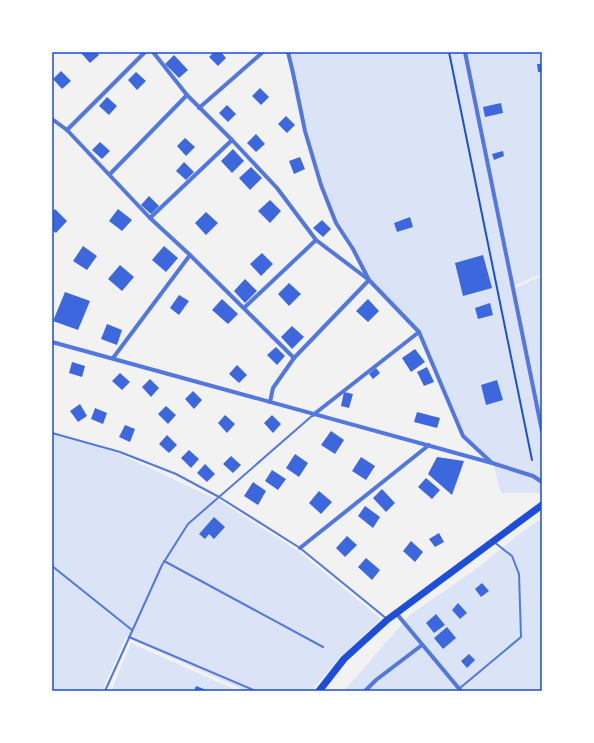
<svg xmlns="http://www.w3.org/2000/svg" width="594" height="743" font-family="Lato,sans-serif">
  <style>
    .green { fill: #dbe4f7 }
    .building { fill: #3d67dc }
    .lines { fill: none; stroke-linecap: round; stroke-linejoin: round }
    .path { stroke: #1d4ed8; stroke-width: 2 }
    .service { stroke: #5277de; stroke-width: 2 }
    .minor { stroke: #5277de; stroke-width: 4 }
    .primary { stroke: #1d4ed8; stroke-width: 7 }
    .neatline { fill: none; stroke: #1d4ed8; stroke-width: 1.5 }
  </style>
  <rect width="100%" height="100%" fill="#f2f2f2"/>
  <g class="green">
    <path d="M289 52H542V274L511 287 542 433V493H501L493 462 464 436 419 331 370 280 337 223 316 167 306 129Z"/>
    <path d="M542 276V426L513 289Z"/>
    <path d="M52 434 120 454 222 502 298 551 381 619 339 659 311 691H246L126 637 102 691H52Z"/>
    <path d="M542 518V691H344L410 615 480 566 518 535Z"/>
    <path d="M131 643 238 691H111Z"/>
  </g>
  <g class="building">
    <path d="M82 52H96L99 55 90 63 81 53Z"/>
    <path d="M214 52H221L226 58 218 66 209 57Z"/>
    <path d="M174 55 188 70 179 78 165 64Z"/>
    <path d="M537 64H542V72H538Z"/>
    <path d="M61 71 71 81 62 89 53 79Z"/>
    <path d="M136 72 146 81 137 90 128 80Z"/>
    <path d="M260 88 269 97 261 105 252 96Z"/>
    <path d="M107 97 117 106 109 115 99 106Z"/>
    <path d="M501 103 503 113 485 117 483 107Z"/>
    <path d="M227 105 236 114 228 122 219 113Z"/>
    <path d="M286 116 295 125 287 133 278 124Z"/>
    <path d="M256 134 265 144 256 152 247 143Z"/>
    <path d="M185 138 195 147 186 156 177 146Z"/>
    <path d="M100 142 110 151 102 159 92 150Z"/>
    <path d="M233 149 244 161 232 173 221 161Z"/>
    <path d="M503 151 504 156 494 160 492 154Z"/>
    <path d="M300 157 305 169 294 174 289 161Z"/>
    <path d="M184 162 194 172 186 180 176 171Z"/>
    <path d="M251 167 262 178 250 190 239 178Z"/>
    <path d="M149 196 159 206 151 214 141 205Z"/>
    <path d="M270 200 281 211 270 223 258 211Z"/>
    <path d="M55 209 67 221 56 233 52 230V212Z"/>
    <path d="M118 209 132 220 122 231 109 221Z"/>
    <path d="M206 212 218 223 206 235 195 223Z"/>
    <path d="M410 217 413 227 397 232 394 223Z"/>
    <path d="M322 220 331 229 323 237 313 228Z"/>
    <path d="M83 246 97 256 87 270 73 261Z"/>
    <path d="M164 246 178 258 166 272 152 260Z"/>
    <path d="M262 253 273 264 261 276 250 264Z"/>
    <path d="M483 255 492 288 463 296 455 263Z"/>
    <path d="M120 265 134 277 122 291 108 279Z"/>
    <path d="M245 279 257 291 245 303 234 291Z"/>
    <path d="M289 283 301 294 289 306 278 294Z"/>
    <path d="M65 292 90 301 78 330 53 321Z"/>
    <path d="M179 295 189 301 179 315 170 308Z"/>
    <path d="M222 299 238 314 228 324 212 310Z"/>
    <path d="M368 299 379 311 368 322 356 311Z"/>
    <path d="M490 303 493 315 478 319 475 308Z"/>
    <path d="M107 324 122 330 117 345 101 339Z"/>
    <path d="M292 326 304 337 292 349 281 337Z"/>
    <path d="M276 347 285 356 277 365 267 355Z"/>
    <path d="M415 349 425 362 411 372 402 358Z"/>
    <path d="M72 362 85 366 82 377 69 373Z"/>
    <path d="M237 365 247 375 239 383 229 374Z"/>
    <path d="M427 367 434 382 424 386 417 372Z"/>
    <path d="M376 368 380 373 373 379 369 374Z"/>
    <path d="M120 373 130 382 122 390 112 381Z"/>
    <path d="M150 379 159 388 151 397 142 387Z"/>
    <path d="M497 380 503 400 486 405 481 385Z"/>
    <path d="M193 391 202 400 194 409 185 399Z"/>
    <path d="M344 392 353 394 349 408 341 406Z"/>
    <path d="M80 404 87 416 78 422 70 411Z"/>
    <path d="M166 406 176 415 168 424 158 414Z"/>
    <path d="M95 408 107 413 103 424 91 419Z"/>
    <path d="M417 412 440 418 437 428 414 422Z"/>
    <path d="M225 415 235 424 227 433 218 423Z"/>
    <path d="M272 415 281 424 273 433 264 423Z"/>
    <path d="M125 425 135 429 130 442 119 437Z"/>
    <path d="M331 431 344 440 335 454 321 445Z"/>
    <path d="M167 435 177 445 169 453 159 444Z"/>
    <path d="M189 450 199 459 191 468 181 458Z"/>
    <path d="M295 454 308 463 299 477 286 468Z"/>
    <path d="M231 456 241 465 233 473 223 464Z"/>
    <path d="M361 457 375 466 366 480 352 471Z"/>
    <path d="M437 457 464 461 452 495 428 474Z"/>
    <path d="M205 464 215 474 207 482 197 473Z"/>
    <path d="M272 470 286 479 278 490 265 481Z"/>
    <path d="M426 478 440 490 432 499 418 487Z"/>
    <path d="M253 482 266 491 258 505 244 496Z"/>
    <path d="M382 489 395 503 386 512 373 498Z"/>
    <path d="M319 491 332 502 321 514 309 503Z"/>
    <path d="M365 506 380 517 373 528 358 516Z"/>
    <path d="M214 517 225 527 214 539 209 534 205 539 199 534Z"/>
    <path d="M439 533 444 542 435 547 429 539Z"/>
    <path d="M347 536 357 545 345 557 336 548Z"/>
    <path d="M411 541 423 552 415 562 403 551Z"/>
    <path d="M366 558 380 570 372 580 358 567Z"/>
    <path d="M482 583 489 591 481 597 475 589Z"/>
    <path d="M458 603 467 613 460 619 452 610Z"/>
    <path d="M436 614 445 625 434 633 426 623Z"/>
    <path d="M447 627 456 638 443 649 434 638Z"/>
    <path d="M469 654 475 660 467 668 461 661Z"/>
    <path d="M196 686 209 691H194Z"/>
  </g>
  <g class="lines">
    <path class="path" d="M449 52 532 460"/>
    <g class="service">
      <path d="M52 433 120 452 176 474 219 497 300 548 387 619"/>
      <path d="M164 561 323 647"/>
      <path d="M52 566 132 630"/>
      <path d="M129 637 256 691"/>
      <path d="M460 688 521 637 519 574 512 556 494 542"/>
      <path d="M105 691 162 565 188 524 313 415"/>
    </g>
    <g class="minor">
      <path d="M153 52 187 95 232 140 277 188 316 240 369 280 419 332 463 436 492 463"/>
      <path d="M465 52 542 431"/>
      <path d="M199 108 263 52"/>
      <path d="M52 119 67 130 150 218 190 255 294 358"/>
      <path d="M67 130 145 52"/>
      <path d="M110 174 187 95"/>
      <path d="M150 218 232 140"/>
      <path d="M245 307 316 240"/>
      <path d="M52 342 492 463 533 476 542 482"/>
      <path d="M113 358 190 255"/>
      <path d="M270 402 273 388 294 358 369 280 353 249 336 223 321 185 305 131 293 73 288 52"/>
      <path d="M313 415 419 332"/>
      <path d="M300 548 429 445"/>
      <path d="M396 613 461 691"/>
      <path d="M365 691 376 680 422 645"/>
    </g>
    <path class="primary" d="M319 691 344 659 387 620 542 505"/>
  </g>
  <rect width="594" height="743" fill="none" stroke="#ffffff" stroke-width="106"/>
  <rect x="53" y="53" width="488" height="637" class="neatline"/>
</svg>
